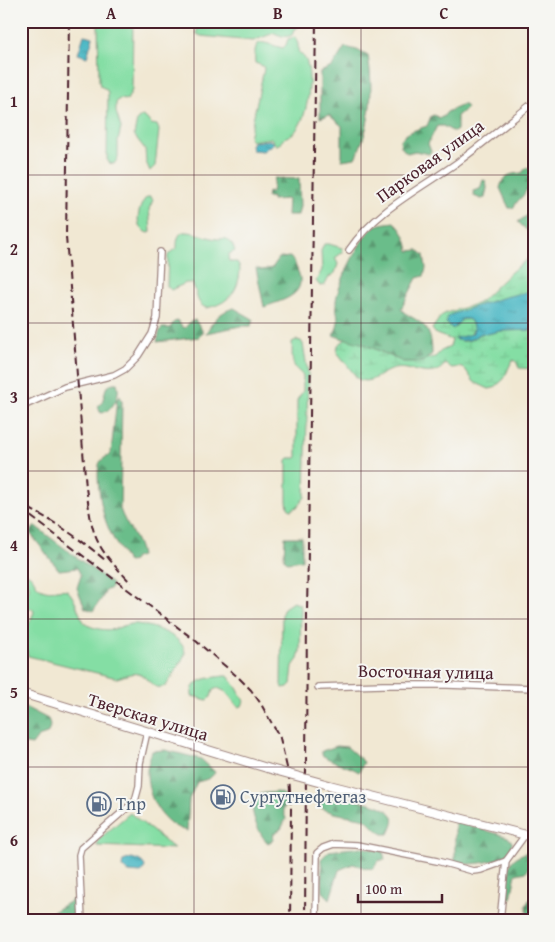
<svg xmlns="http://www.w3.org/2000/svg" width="555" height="942" font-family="'Gentium Book Plus',serif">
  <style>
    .grass { fill: #84dea4; stroke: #677e68 }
    .forest { fill: url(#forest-firs); stroke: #5a6e5a }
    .wetland { fill: url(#wetland-marsh); stroke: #677e68 }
    .water { fill: url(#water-ripples); stroke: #4a6b78 }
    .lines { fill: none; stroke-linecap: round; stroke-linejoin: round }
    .minor-casing { stroke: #9e847f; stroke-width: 8 }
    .major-casing { stroke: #9e847f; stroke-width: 10 }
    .minor { stroke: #fff; stroke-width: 5.5 }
    .major { stroke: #fff; stroke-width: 8 }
    .rail { stroke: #4a1f2b; stroke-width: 2; stroke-dasharray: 8 4; stroke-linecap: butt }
    .major-bridge-casing { stroke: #9e847f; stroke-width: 10; stroke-linecap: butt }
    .major-bridge { stroke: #fff; stroke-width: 8 }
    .grid { fill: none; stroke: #4a1f2b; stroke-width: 1; stroke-opacity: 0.55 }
    .labels { text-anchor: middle; stroke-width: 4; stroke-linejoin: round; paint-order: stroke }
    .street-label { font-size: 18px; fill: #4a1f2b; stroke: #f6f6f2 }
    .service-label { font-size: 18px; fill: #4e5e75; stroke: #f6f6f2; text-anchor: start }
    .neatline { fill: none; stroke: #4a1f2b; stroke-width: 2 }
    .grid-label { font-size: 16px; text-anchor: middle; font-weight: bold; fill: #4a1f2b }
  </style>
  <defs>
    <pattern id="forest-firs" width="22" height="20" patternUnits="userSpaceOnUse" patternTransform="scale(1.25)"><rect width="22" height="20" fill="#6bbd8a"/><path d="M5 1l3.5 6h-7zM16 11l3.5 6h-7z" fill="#5a9971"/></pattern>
    <pattern id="wetland-marsh" width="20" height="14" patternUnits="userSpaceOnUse" patternTransform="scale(1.25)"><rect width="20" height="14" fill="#84dea4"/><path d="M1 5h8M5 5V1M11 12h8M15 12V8" fill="none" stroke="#74be8d"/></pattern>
    <pattern id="water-ripples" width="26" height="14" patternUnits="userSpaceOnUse" patternTransform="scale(1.25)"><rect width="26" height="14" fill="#49b7c4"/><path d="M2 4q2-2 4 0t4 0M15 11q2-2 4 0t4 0" fill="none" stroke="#3f949f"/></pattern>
  </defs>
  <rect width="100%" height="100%" fill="#f6f6f2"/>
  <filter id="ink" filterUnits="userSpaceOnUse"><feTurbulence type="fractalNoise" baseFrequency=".02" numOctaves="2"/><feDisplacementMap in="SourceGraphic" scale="10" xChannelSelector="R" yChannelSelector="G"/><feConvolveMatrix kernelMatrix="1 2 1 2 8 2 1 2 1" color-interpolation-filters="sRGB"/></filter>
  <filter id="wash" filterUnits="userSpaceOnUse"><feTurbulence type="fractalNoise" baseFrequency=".0096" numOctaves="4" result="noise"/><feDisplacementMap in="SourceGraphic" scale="20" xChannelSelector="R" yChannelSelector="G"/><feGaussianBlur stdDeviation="1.12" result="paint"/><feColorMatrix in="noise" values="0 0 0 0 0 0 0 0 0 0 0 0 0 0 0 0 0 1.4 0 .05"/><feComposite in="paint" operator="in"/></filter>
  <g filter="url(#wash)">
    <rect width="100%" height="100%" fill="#f1e8d3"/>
    <g class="grass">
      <path d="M98 21H133L132 90 127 100 119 99 116 103V112L121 128 118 141V158L114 164 109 163 107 159 108 93 106 89 100 86 99 81Z"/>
      <path d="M197 21H302L301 25 294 30 292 35C285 38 282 36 274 33L253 41 201 36 197 34Z"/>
      <path d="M295 37 298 44V51C301 55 306 58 307 63 312 80 308 115 297 129 292 137 284 135 280 144L276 145 271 138 251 141 249 138 264 69 263 66 255 63C253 33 264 44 283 48L286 45 288 39Z"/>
      <path d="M142 116 146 118 151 124 157 125 159 130 155 166 150 171 146 162 145 149 134 135 137 120Z"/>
      <path d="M147 197H151L153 200 149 209 151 231 150 233 145 232C143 230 141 228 139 225 136 217 141 202 147 197Z"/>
      <path d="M183 232C195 231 206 238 218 239 222 239 226 237 229 241 232 243 234 248 235 251L229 254 228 260 231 262H237C241 267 240 272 239 278 236 295 224 305 206 308 195 303 198 293 192 283H186L171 290 167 286 168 255 172 251 177 248C177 242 177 235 183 232Z"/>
      <path d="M324 244H329L342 248 343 252 335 258 338 264 335 273 329 277 325 285 320 286 316 281 322 270 321 251Z"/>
      <path d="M296 340 301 341 303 344 308 374 305 497 297 507 291 510 288 508 287 501V460L289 458H296L297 457V400L303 391V375C289 365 293 358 292 342Z"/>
      <path d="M21 571C37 575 32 585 42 589 51 593 59 588 67 590 78 600 77 616 87 625 96 629 105 631 114 629 122 627 128 623 137 624 152 626 186 636 185 655L166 686C151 691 152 680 141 675 133 671 125 676 117 678L28 656 26 649 21 647V630C29 627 31 619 34 612L32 608 28 609 21 617V597C26 593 33 589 27 582L21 585Z"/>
      <path d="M293 602 299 604 301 608 300 651 298 659 293 666 291 684 288 687 283 688 281 685 282 613 284 608Z"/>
      <path d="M224 676H228L237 688 244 701 242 706 238 707 226 692 218 688 213 690 211 697 207 700 192 696C190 678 211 678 224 676Z"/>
      <path d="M130 813 175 849 97 846 99 839Z"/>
    </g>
    <g class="forest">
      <path d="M345 47 357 50 368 56C374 89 371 128 355 158L342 160V126L329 115 320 118V72L332 67Z"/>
      <path d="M462 105H465L467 108 457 116V130L454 132 443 126H437L428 144 431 151 429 154 415 151 407 153C388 138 414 130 427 126L431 116 434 115 439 118 443 117 447 112Z"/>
      <path d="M526 168H529L534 176V197H531L529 190 527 189C522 199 518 199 513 208H509L500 188C504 175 509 174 522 173Z"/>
      <path d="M274 178 299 179 300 206 298 215H287L288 199 272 200V197L267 198 268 192H272Z"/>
      <path d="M483 180 486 181 487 188 485 198 481 199 474 196 473 191 480 189Z"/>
      <path d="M534 213V237L518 222 529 214Z"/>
      <path d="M394 222C403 230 407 239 409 251L418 250 424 255 426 268 424 276 417 278 401 309C406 315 411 316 418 321 430 328 432 341 432 354L423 362H403L364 344 352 342 333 335C342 322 336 315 336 301 337 287 362 233 375 226 380 223 389 223 394 222Z"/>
      <path d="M290 257C295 262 296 267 299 274 306 296 280 301 264 307L256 268 262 270 272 268 279 258Z"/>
      <path d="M234 308 253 319 251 326H241L206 333C214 320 219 312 234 308Z"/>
      <path d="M195 320 202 330V334L199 337 157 342 160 330 162 328H170L174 322 178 321 182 327 185 328 190 322Z"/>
      <path d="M113 383H117C121 394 114 410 102 413L100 412 98 406 102 403 106 388Z"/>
      <path d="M120 396 122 401 120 509C125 525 139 539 141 556L135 558 133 561 129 562 127 561C118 548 110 534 105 519 101 507 96 478 99 465 100 460 105 457 109 456L111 452 117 399Z"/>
      <path d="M35 526 112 584 110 589 106 590 102 598 93 611 85 608 77 588 81 575 77 568 59 570 30 533Z"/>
      <path d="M285 537H302V560L287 562 284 559Z"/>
      <path d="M21 705 48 719C51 725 50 729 47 734L38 737 32 745 21 743Z"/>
      <path d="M337 746 347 747 364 762 359 772C347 765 334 763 322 755V751Z"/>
      <path d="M165 750 201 759 215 772C212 779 204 780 197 782L189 799 187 831C161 825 146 795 147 770 148 764 150 757 152 751Z"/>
      <path d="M277 792 285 795 286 804 283 810 286 819 281 829 274 833 273 840 268 843C259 836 245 803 257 796 262 792 271 793 277 792Z"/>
      <path d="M342 798C355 800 384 803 392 815 396 821 391 829 389 834H383L378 831 366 819 334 813 318 807V801Z"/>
      <path d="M455 821 508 837 512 842C512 844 511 849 511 850 504 863 468 865 455 864Z"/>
      <path d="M361 847 383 851 385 860H379L373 869 366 868 353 864 339 870 330 899 323 892 321 859 329 851Z"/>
      <path d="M533 851 534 866H530L526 872 516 874 511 898 508 899C506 894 507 889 507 884 507 864 512 855 533 851Z"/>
      <path d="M74 899 75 921H37Z"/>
      <path d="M534 899V917L528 915 526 906 529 900Z"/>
    </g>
    <path class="wetland" d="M534 254V291L495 300 448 316 450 326 455 328C458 322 460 319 468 319L471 321 474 329 469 336 461 338 459 340C468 344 475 337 482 333L487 334 500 331 534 330V369L519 368 516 361 513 360 510 365 504 379 494 388 489 389 474 382 465 369 460 367 452 368 445 364C432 382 411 365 394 369 382 371 371 386 358 379L337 352 338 345 346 339 364 344 403 362H423L426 359 435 357 441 351 450 347 452 340 436 334 432 329 441 316 446 313 476 304 481 301 511 272Z"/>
    <g class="water">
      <path d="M84 35 93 37 87 57 78 54Z"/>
      <path d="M269 140 273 142V144L263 151 252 150 251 145 253 142Z"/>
      <path d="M534 291V330L500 331 487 334 482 333C470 339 471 342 456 340V338L472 334 474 329 471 321 468 319H462L453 329 446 323 448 316 453 314C480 305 506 295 534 291Z"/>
      <path d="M132 858C138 860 143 861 145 867L141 873 129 872 122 867 123 861Z"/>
    </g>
  </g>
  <g filter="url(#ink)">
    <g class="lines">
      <g class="minor-casing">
        <g id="minor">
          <path d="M349 250C376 210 420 189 458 162 484 143 509 122 534 102"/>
          <path d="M21 407 65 387 114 375 125 369 138 356 152 334 157 318 160 252"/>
          <path d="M318 687 383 685H447L534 688"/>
          <path d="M82 921 79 855 81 848 135 801 139 786 140 763 147 732"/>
          <path d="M316 921 317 853 323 848 334 844 357 845 437 861 473 871 481 870 506 861"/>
          <path d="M500 921 506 861 525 835"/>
        </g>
      </g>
      <g class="major-casing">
        <g id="major">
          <path d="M21 693 267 768"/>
          <path d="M329 785 534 837"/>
        </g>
      </g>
      <use href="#minor" class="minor"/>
      <use href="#major" class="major"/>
      <g class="rail">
        <path d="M69 21 66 237 86 488C89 506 90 526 98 542 106 558 119 570 131 583"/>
        <path d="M28 508C57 523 82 540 106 561"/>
        <path d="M21 509 196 641 239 678 251 690 261 704 280 738 289 776 291 807 290 921"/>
        <path d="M305 921 307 614 316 21"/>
      </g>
      <g class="major-bridge-casing">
        <path id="major-bridge" d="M267 768 329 785"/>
      </g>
      <use href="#major-bridge" class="major-bridge"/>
    </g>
  </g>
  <path class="grid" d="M194 21V921M361 21V921M21 175H534M21 323H534M21 471H534M21 619H534M21 767H534"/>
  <defs>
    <g id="fuel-ring" transform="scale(1.25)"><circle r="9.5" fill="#f6f6f2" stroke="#5c6f8a" stroke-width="1.5"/><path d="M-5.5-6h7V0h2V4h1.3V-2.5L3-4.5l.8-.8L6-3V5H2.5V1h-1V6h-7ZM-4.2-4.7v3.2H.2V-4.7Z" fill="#5c6f8a"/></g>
  </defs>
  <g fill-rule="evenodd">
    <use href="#fuel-ring" x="223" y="797"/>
    <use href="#fuel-ring" x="99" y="804"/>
  </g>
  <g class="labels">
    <g class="street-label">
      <text transform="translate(430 161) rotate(-36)" y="6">Парковая улица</text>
      <text transform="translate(426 672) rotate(1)" y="6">Восточная улица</text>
      <text transform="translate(148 717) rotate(17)" y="6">Тверская улица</text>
    </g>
    <g class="service-label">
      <text x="240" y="803">Сургутнефтегаз</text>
      <text x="116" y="810">Tnp</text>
    </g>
  </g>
  <rect width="555" height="942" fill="none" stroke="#f6f6f2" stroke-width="55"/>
  <path d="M358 894v8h84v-8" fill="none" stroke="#4a1f2b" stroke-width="2.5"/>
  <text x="365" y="894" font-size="15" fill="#4a1f2b" stroke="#f6f6f2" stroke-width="4" paint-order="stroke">100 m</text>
  <rect x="28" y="28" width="500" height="886" class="neatline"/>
  <g class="grid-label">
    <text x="111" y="19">A</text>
    <text x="278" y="19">B</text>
    <text x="444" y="19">C</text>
    <text x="14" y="107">1</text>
    <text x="14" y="255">2</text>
    <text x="14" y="403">3</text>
    <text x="14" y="551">4</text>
    <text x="14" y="698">5</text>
    <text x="14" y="846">6</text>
  </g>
</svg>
